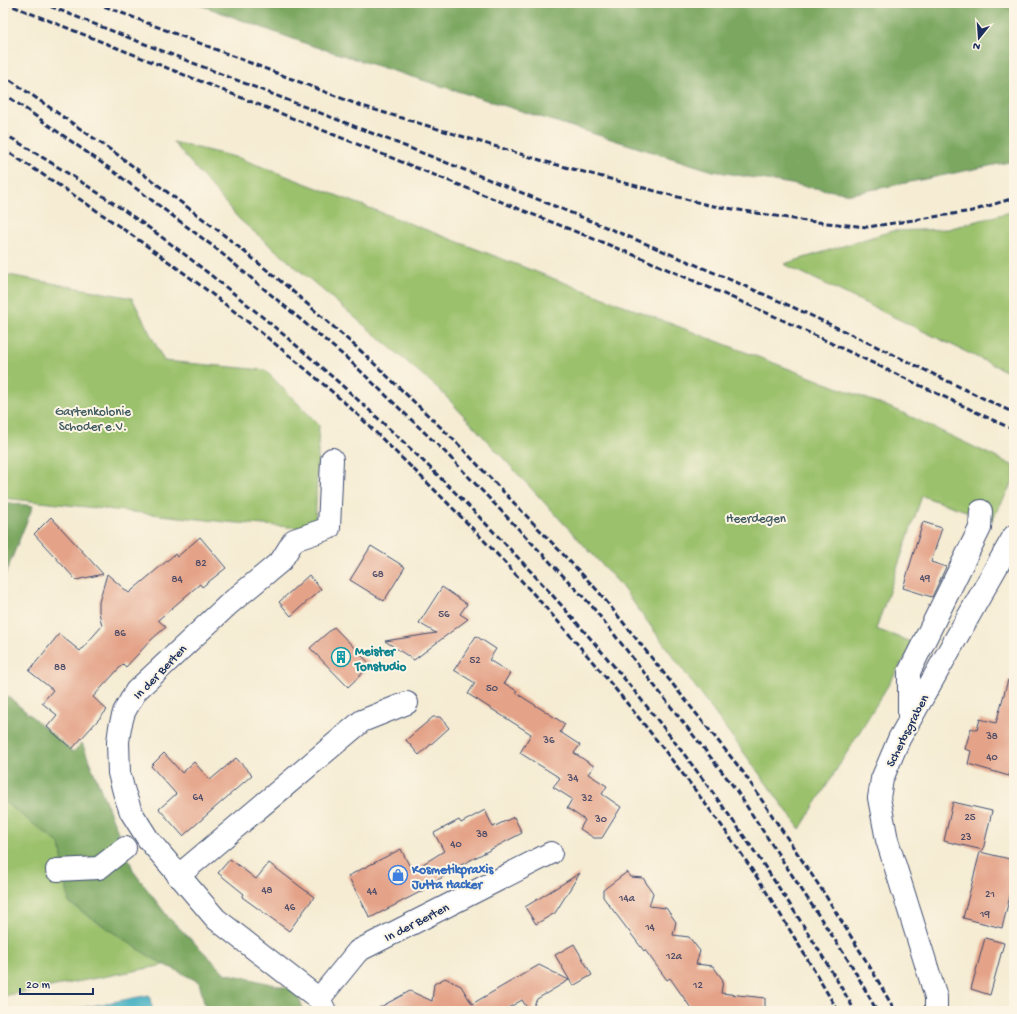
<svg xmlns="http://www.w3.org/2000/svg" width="1017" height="1014" font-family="'Gochi Hand',sans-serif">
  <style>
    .green { fill: #9bc16c; stroke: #5b7865 }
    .forest { fill: #7ca760; stroke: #4c6b5f }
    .water { fill: #44b0c2; stroke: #307090 }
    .building { fill: #e4a388 }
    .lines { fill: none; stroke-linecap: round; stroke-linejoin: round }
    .minor-casing { stroke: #3c4b70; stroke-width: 24 }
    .minor { stroke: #fff; stroke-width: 22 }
    .rail { stroke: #1b2f5e; stroke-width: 3; stroke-dasharray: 6 3; stroke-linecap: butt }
    .labels { text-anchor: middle; stroke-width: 4; stroke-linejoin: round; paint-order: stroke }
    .number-label { font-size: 11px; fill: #4d4c68 }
    .park-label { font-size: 13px; fill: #415b62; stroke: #fcf5e5 }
    .culture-label { font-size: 13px; font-weight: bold; fill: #0d838f; stroke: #fcf5e5; text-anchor: start }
    .street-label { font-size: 13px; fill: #1b2f5e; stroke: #fcf5e5 }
    .shop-label { font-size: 13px; font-weight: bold; fill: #366cbe; stroke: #fcf5e5; text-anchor: start }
  </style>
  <rect width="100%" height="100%" fill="#fcf5e5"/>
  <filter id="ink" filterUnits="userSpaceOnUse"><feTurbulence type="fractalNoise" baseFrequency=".025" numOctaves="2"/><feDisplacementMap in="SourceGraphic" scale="8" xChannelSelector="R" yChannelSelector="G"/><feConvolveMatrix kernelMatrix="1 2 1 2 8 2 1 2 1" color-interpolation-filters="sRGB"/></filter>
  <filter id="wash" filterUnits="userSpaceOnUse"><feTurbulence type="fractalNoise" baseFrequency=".012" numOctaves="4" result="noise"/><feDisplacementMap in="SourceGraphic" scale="16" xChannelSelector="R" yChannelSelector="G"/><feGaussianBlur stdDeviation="0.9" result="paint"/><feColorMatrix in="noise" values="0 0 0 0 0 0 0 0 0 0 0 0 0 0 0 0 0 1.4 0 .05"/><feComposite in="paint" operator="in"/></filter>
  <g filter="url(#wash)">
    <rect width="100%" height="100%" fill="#f5ecd3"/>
    <g class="green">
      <path d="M173 142 239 158 899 411 1014 466V480L992 520 922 496 876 629 914 643 800 829 619 583 439 389 239 219Z"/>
      <path d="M1014 211V375L784 264 892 231 948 229Z"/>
      <path d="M3 274 132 298 164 361 265 370 319 425 315 529 226 522 3 498Z"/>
      <path d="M3 770 170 964 3 996Z"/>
    </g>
    <g class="forest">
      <path d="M195 3H1014V161L851 194 713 171 307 44Z"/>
      <path d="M3 502 33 506 3 580Z"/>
      <path d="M3 692 73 752 82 743 134 872 168 917 225 973 296 990 304 1011H206L199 982 152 958 69 903 60 844 3 801Z"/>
    </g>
    <path class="water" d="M149 995 153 1011H77L76 1009Z"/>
    <g id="blocks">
      <g class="building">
        <path d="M51 517 103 574 76 580 34 534Z"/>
        <path d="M923 522 942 528 931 562 946 567 932 597 903 588Z"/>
        <path d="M200 537 226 568 202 587 200 584 158 620 166 627 151 640 126 667 123 664 93 697 107 710 72 749 47 727 57 715 42 703 53 690 29 671 59 634 80 651 102 626 99 612V602L107 574 129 593 175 554 177 557Z"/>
        <path d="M371 546 405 567 384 601 350 580Z"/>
        <path d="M309 575 321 589 291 616 279 602Z"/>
        <path d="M442 587 467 604 460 614 468 619 414 660 385 641 436 633 419 623Z"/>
        <path d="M334 627 371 665 348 687 310 648Z"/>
        <path d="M476 636 496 649 489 660 510 673 504 683 517 691 516 693 565 724 560 732 580 745 574 753 594 766 588 774 607 786 602 794 621 807 602 838H594L580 829 585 820 567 808 572 799 553 787 560 778 520 753 531 734 468 694 475 683 454 670Z"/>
        <path d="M1008 680 1014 681V760L1009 776 968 764 971 751 965 749 971 728 977 730 980 719 996 723Z"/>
        <path d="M433 717H440L449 728 419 755 406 740Z"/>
        <path d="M164 753 182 773 194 762 210 780 236 758 252 775 183 836 159 809 176 794 151 766Z"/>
        <path d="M953 802 992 811 983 850 944 841Z"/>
        <path d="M485 810 493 827 514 817 522 833 446 873 447 874 422 891 370 918 348 876 401 849 412 871 444 851 434 833 459 820 461 823Z"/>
        <path d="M980 852 1014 860V880L1002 928 963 918Z"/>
        <path d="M230 859 256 879 269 863 314 897 289 931 242 897 244 894 218 873Z"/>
        <path d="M627 872 631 877 643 878 653 893 649 906 666 908 676 922 673 935 689 937 700 951 696 964 713 966 723 980 721 993 765 998V1011H693L670 978 667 980 645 950 644 951 603 897V890Z"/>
        <path d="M580 873 555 913 536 924 525 907Z"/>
        <path d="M985 938 1004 943 990 995 971 989Z"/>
        <path d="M574 944 592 975 573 986 555 955Z"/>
        <path d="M539 965 569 980 537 999 531 1011H529L522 1000 503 1011H373L410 991 432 1001 434 984 445 978 461 986 472 1004Z"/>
      </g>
    </g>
  </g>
  <g filter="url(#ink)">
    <use href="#blocks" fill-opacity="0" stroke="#3c4b70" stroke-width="1"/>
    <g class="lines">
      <g class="minor-casing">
        <g id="minor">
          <path d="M909 719V672L980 528 981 511"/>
          <path d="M57 870 99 868 125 848"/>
          <path d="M178 876 362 721 407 703"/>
          <path d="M319 999 358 951 551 853"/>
          <path d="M325 1011 319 999 216 919 148 839 131 812 124 792 119 773 118 742 120 727 124 712 136 691 229 604 281 561 294 540 329 528 332 459"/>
          <path d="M936 1011V997L925 961 887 840 879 798 882 779 899 739 1014 536"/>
        </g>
      </g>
      <use href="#minor" class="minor"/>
      <g class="rail">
        <path d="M5 3 644 259 776 317 1014 430"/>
        <path d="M42 3C288 102 537 194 779 301 859 337 936 376 1014 413"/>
        <path d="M96 3 359 105 550 163 708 205 806 221 868 227 972 211 1014 198"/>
        <path d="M3 75 118 155 219 231 289 288 362 352 456 442 598 591 743 772 824 893 873 972 895 1011"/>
        <path d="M3 93 109 168 214 247 349 360 445 452 591 605 734 787 852 966 877 1011"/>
        <path d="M3 133C70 174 137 216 198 265 461 471 688 721 855 1011"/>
        <path d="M3 149C123 225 238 309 345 403 366 422 386 443 406 462 516 568 616 684 707 806 756 870 797 942 838 1011"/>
      </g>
    </g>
  </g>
  <defs>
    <g id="building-ring" transform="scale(1)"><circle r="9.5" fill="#fcf5e5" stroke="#0f9aa8" stroke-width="1.5"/><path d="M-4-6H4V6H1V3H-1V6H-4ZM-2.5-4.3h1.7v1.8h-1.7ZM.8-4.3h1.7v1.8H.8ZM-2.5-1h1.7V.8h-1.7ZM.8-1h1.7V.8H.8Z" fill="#0f9aa8"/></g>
    <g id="shop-ring" transform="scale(1)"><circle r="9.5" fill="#fcf5e5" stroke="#3f7fe0" stroke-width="1.5"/><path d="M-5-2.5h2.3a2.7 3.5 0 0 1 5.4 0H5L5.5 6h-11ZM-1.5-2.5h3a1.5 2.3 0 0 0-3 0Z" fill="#3f7fe0"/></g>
  </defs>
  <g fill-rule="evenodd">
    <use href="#building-ring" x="341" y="657"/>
    <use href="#shop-ring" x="398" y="875"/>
  </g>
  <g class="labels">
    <g class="number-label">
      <text x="201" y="566">82</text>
      <text x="378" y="577">68</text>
      <text x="925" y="581">49</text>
      <text x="177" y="582">84</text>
      <text x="444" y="617">56</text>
      <text x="120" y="636">86</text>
      <text x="475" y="663">52</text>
      <text x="60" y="670">88</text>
      <text x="492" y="691">50</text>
      <text x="992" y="739">38</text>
      <text x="549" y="743">36</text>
      <text x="992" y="760">40</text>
      <text x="573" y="781">34</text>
      <text x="198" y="800">64</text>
      <text x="587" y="801">32</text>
      <text x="970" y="820">25</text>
      <text x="601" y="822">30</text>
      <text x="482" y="837">38</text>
      <text x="966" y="840">23</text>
      <text x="456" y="847">40</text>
      <text x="267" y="893">48</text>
      <text x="372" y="894">44</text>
      <text x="990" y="897">21</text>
      <text x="627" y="901">14a</text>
      <text x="290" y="910">46</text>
      <text x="985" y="917">19</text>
      <text x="650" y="930">14</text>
      <text x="674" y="959">12a</text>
      <text x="698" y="988">12</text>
    </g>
    <g class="park-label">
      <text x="93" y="415">Gartenkolonie<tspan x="93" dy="15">Schoder e.V.</tspan></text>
      <text x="756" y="522">Heerdegen</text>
    </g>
    <g class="culture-label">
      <text x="355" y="655">Meister<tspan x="355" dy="15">Tonstudio</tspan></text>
    </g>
    <g class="street-label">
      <text transform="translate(159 671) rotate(-46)" y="5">In der Berten</text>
      <text transform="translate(906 730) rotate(-63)" y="5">Scherbsgraben</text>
      <text transform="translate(416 921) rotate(-27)" y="5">In der Berten</text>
    </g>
    <g class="shop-label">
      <text x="412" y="873">Kosmetikpraxis<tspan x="412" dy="15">Jutta Hacker</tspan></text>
    </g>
  </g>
  <rect width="1017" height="1014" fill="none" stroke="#fcf5e5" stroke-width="16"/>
  <g transform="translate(979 38) rotate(197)" stroke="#fcf5e5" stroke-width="3" paint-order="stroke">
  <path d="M0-3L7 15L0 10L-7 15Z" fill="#1b2f5e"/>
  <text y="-6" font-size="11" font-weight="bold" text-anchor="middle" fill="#1b2f5e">N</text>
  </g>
  <path d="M20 988v6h73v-6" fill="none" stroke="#1b2f5e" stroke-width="2"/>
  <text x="26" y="988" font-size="12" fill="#1b2f5e" stroke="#fcf5e5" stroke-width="3" paint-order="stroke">20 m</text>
</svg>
